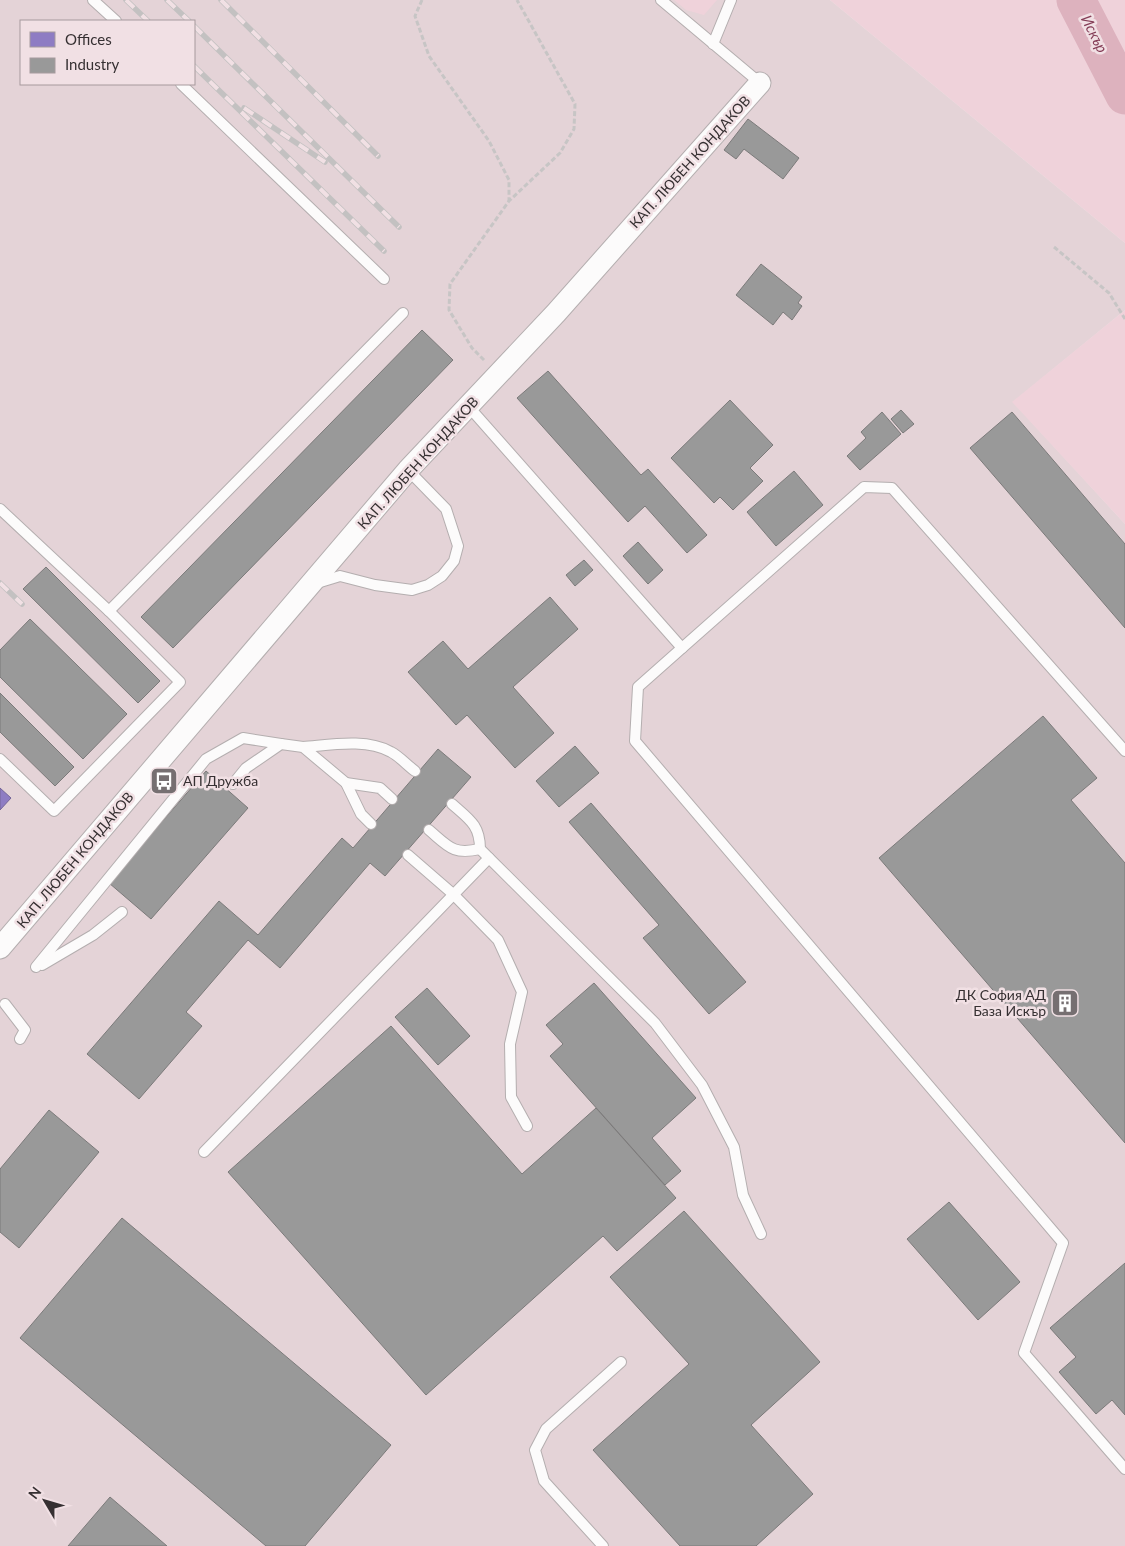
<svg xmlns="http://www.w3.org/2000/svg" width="1125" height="1546" font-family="Lato,sans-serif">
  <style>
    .built { fill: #e4d3d7; fill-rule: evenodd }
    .green { fill: #efd2da }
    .offices { fill: #8e7cc3; stroke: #746598 }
    .industry { fill: #999; stroke: #7b7a7a }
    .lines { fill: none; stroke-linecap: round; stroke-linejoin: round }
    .river { stroke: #ddb2be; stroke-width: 39 }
    .service-casing { stroke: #b4aeaf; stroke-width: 12 }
    .minor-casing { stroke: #b4aeaf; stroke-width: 23 }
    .path { stroke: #c7c5c5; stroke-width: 3; stroke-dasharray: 5 2.5; stroke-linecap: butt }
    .service { stroke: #fcfbfb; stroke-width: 10 }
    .minor { stroke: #fcfbfb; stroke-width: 21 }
    .rail-casing { stroke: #c3c1c1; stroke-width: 5.5 }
    .rail { stroke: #f1e0e4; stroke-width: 4; stroke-dasharray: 11; stroke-linecap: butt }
    .labels { text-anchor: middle; stroke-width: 5; stroke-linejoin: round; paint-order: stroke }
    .street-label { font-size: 14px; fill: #363032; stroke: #f1e0e4 }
    .poi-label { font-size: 14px; fill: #363032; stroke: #f1e0e4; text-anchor: start }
    .water-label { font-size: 15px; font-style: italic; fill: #843c56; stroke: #f1e0e4 }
  </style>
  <rect width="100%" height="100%" fill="#ede4e6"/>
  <path class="built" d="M0 0H830L1125 243V310L1013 402 1125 524V1546H0ZM21 21H194V84H21Z"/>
  <g class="green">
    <path d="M674 0H717L704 15 686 10Z"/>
    <path d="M830 0H1125V243Z"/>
    <path d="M1125 310V524L1012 402Z"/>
  </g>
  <path class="offices" d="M0 788 11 798 0 810Z"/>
  <g class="industry">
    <path d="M748 119 799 158 783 179 744 149 736 159 724 150Z"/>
    <path d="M761 264 802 297 798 303 802 306 792 320 783 312 773 325 736 295Z"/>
    <path d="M422 330 453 360 173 648 141 617Z"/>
    <path d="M548 371 641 475 648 469 707 535 687 553 645 506 628 522 517 398Z"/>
    <path d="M730 400 773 445 750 468 763 481 733 510 720 497 714 503 671 458Z"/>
    <path d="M901 410 914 424 903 433 891 419Z"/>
    <path d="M882 412 901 434 860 470 847 456 866 438 861 432Z"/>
    <path d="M1012 412 1125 544V628L970 448Z"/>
    <path d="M794 471 823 505 776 546 747 512Z"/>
    <path d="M638 542 663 570 648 584 623 556Z"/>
    <path d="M584 560 593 570 575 586 566 575Z"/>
    <path d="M46 567 160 681 138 703 23 589Z"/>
    <path d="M550 597 578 629 513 687 554 733 515 768 467 715 456 725 408 672 443 641 468 669Z"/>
    <path d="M30 619 127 714 83 759 0 677V650Z"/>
    <path d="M0 693 74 767 55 786 0 732Z"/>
    <path d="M1043 716 1097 778 1071 800 1125 863V1143L879 858Z"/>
    <path d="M575 746 599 773 559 807 536 781Z"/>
    <path d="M438 749 471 777 385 876 370 863 280 968 248 940 186 1012 202 1026 139 1099 87 1054 219 901 258 935 342 838 353 848Z"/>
    <path d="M206 771 248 808 151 919 109 883Z"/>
    <path d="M591 803 746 982 709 1014 643 938 659 925 569 822Z"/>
    <path d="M594 983 696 1098 652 1138 681 1171 665 1185 550 1056 563 1044 546 1025Z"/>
    <path d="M427 988 470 1036 438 1065 395 1017Z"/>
    <path d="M391 1026 522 1174 596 1108 676 1198 617 1251 603 1236 426 1395 228 1172Z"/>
    <path d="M49 1110 99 1152 19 1248 0 1232V1169Z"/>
    <path d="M949 1202 1020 1282 978 1320 907 1239Z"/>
    <path d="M684 1211 820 1362 751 1425 813 1494 756 1546H680L593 1450 689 1364 610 1277Z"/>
    <path d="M122 1218 391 1445 305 1546H266L20 1338Z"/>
    <path d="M1125 1263V1415L1112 1400 1096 1414 1059 1372 1076 1357 1050 1328Z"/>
    <path d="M110 1497 167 1546H68Z"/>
  </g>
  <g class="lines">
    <path class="river" d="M1076 0 1125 95"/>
    <g class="service-casing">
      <g id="service">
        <path d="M93 0 116 21"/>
        <path d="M661 0 760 83"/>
        <path d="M713 44 731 0"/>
        <path d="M181 84 384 279"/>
        <path d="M469 407 682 648 638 687 635 741 1063 1243 1024 1353 1125 1469"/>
        <path d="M0 509 109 611 403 313"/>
        <path d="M317 583 340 576 375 585 412 590 428 585 442 576 454 561 458 546 446 509 408 470"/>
        <path d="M682 648 864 487 892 488 1125 751"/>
        <path d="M303 747C330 745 366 738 391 752 399 756 407 765 415 771"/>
        <path d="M0 759 54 811 180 682 109 611"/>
        <path d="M346 783 380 788 392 799"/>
        <path d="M233 784 246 768 281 744 303 747 346 783 361 814 371 824"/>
        <path d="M452 804C469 819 480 825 480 849L489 858"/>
        <path d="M429 830C449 847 453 855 480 849"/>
        <path d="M408 855 453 894 498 940 522 992 510 1044 511 1097 527 1126"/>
        <path d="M42 965 93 935 122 912"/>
        <path d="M36 967 206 759 243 738 281 744"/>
        <path d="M5 1004 25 1030 20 1039"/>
        <path d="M204 1152 489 858 655 1023 702 1085 734 1147 743 1195 761 1234"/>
        <path d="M603 1546 544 1481 535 1450 546 1429 621 1362"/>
      </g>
    </g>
    <g class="minor-casing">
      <path id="minor" d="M0 948 408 470 556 313 760 83"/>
    </g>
    <g class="path">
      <path d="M422 0 415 16 429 56 489 141 509 180V201"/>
      <path d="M1054 247 1109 293 1125 319"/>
      <path d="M484 360 472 348 449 310 450 284 509 201 560 153 574 129 575 104 517 0"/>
    </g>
    <use href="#service" class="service"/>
    <use href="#minor" class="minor"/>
    <g class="rail-casing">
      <g id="rail">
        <path d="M126 0 148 21"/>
        <path d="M167 0 189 21"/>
        <path d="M221 0 378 156"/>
        <path d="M194 26 399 227"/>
        <path d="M194 66 384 251"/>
        <path d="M244 108 325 162"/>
        <path d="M0 583 22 604"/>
      </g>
    </g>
    <use href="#rail" class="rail"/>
  </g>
  <defs>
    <g id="bus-square" transform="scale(1.4375)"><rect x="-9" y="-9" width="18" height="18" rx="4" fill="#766f71" stroke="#f1e0e4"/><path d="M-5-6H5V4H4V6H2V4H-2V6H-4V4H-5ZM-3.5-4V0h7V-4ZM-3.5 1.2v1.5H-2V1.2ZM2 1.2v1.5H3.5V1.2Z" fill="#fff"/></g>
    <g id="building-square" transform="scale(1.4375)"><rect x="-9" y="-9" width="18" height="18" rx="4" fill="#766f71" stroke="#f1e0e4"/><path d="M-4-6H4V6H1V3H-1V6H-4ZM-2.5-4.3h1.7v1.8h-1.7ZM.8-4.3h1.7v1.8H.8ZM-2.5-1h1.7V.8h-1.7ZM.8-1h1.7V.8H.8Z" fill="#fff"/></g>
  </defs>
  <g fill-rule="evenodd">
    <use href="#bus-square" x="164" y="781"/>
    <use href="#building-square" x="1065" y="1003"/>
  </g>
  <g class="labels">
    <g class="street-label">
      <text transform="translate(690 162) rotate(-48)" y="5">КАП. ЛЮБЕН КОНДАКОВ</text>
      <text transform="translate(418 463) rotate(-48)" y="5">КАП. ЛЮБЕН КОНДАКОВ</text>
      <text transform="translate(75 860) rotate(-50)" y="5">КАП. ЛЮБЕН КОНДАКОВ</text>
    </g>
    <g class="poi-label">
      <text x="183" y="786">АП Дружба</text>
      <text x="1046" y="1000" text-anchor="end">ДК София АД<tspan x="1046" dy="16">База Искър</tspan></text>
    </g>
    <g class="water-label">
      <text transform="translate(1094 34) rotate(63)" y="5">Искър</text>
    </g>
  </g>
  <rect x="20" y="20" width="175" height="65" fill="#f1e0e4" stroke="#a69a9d"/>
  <rect x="30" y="32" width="25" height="15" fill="#8e7cc3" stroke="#a69a9d"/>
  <text x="65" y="45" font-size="15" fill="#363032">Offices</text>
  <rect x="30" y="58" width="25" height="15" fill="#999999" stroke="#a69a9d"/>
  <text x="65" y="70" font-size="15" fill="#363032">Industry</text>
  <g transform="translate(45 1501) rotate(308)" stroke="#f1e0e4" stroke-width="4" paint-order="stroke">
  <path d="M0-4L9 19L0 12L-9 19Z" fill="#363032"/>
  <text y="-8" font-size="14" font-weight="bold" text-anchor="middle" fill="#363032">N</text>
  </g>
</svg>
